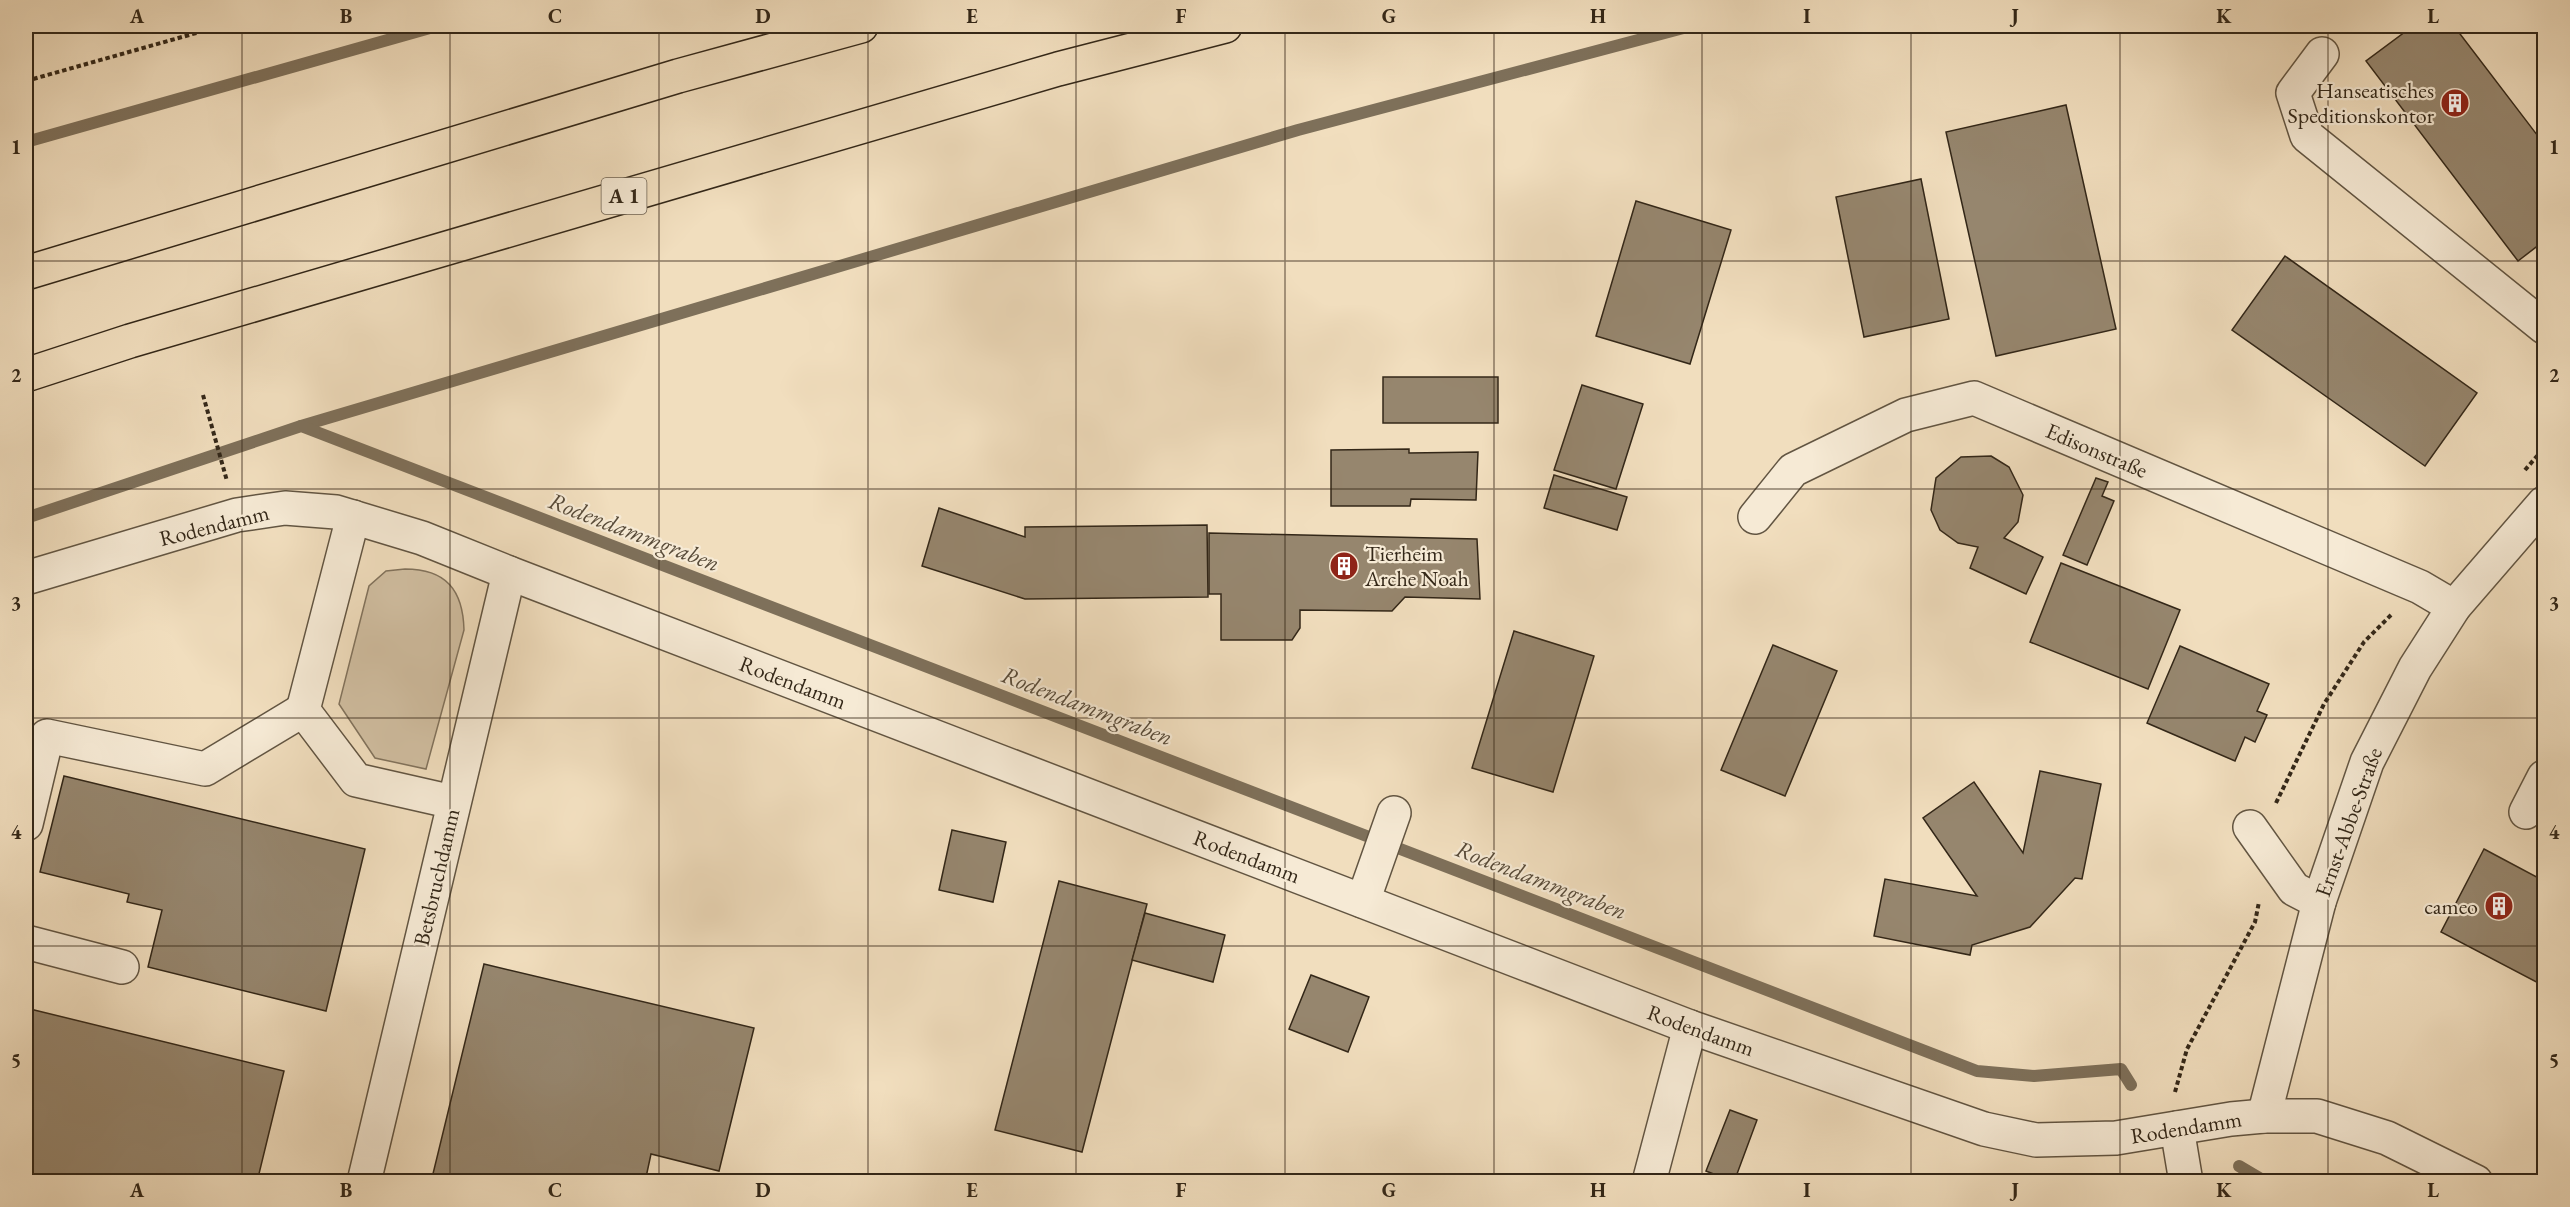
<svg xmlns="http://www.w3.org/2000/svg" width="2570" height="1207" font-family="'EB Garamond',serif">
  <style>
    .green { fill: #d1bfa2; stroke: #82735d; stroke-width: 1.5 }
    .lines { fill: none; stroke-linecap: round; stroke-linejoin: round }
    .stream { stroke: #7e705a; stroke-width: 12 }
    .building { fill: #96866e; stroke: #332718; stroke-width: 1.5 }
    .minor-casing { stroke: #625542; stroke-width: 36 }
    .highway-casing { stroke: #332718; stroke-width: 36 }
    .path { stroke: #332718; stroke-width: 4; stroke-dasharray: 4.5 3; stroke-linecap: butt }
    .minor { stroke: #f6ead5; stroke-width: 33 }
    .highway { stroke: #f1debe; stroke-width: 33 }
    .grid { fill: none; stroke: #332718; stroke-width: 1.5; stroke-opacity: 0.55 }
    .labels { text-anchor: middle; stroke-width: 4.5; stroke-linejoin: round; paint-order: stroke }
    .shield { fill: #f6ead5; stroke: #6e6251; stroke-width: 1.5 }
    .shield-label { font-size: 21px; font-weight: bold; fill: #332718 }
    .poi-label { font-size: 22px; fill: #332718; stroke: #f6ead5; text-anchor: end }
    .street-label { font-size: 22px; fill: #332718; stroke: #f6ead5 }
    .water-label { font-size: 24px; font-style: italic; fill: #584b39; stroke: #f6ead5 }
    .neatline { fill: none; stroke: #332718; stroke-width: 2 }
    .grid-label { font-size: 20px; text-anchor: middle; font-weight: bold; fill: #332718 }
  </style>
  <rect width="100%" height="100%" fill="#f1debe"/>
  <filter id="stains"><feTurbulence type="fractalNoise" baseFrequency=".00333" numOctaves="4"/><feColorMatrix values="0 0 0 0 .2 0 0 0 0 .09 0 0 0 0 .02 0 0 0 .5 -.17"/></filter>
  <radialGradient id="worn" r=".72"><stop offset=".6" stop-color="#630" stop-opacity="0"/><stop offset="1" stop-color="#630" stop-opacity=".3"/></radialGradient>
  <path class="green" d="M405 569C446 569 463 590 464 630L426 769 375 758 339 704 369 586 386 571Z"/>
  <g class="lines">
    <g class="stream">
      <path d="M26 142 437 26"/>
      <path d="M301 426 1298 130 1691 26"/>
      <path d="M26 518 301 426 1977 1071 2034 1076 2121 1069 2131 1085"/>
      <path d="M2239 1166 2266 1182"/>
    </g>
  </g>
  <g class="building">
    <path d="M2413 26H2454L2544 144V241L2518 261 2366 61Z"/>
    <path d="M2066 105 2116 329 1996 356 1946 132Z"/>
    <path d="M1921 179 1949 319 1864 337 1836 197Z"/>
    <path d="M1636 201 1731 230 1690 364 1596 336Z"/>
    <path d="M2285 256 2477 393 2425 466 2232 330Z"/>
    <rect x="1383" y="377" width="115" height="46"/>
    <path d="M1582 385 1643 404 1616 489 1554 470Z"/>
    <path d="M1409 449V453L1478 452 1476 500 1411 499 1410 506H1331V450Z"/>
    <path d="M1991 456 2009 467 2023 495 2018 522 2004 538 2043 557 2026 594 1970 568 1978 547 1958 543 1940 530 1931 510 1936 478 1961 457Z"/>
    <path d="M1554 475 1627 497 1617 530 1544 508Z"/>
    <path d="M2096 478 2108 482 2102 496 2114 501 2087 565 2063 555Z"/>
    <path d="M939 508 1025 537V527L1207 525 1208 597 1025 599 922 566Z"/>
    <path d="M1209 533 1477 539 1480 599 1405 597 1392 611 1300 610V628L1292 640H1221V594H1209Z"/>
    <path d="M2061 563 2180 610 2148 689 2030 642Z"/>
    <path d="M1514 631 1594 656 1553 792 1472 768Z"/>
    <path d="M1773 645 1837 671 1785 796 1721 770Z"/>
    <path d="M2180 646 2269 684 2257 711 2267 715 2255 742 2245 737 2235 761 2147 723Z"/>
    <path d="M2040 771 2101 784 2082 879 2075 878 2030 927 1972 945 1970 955 1874 936 1885 879 1977 896 1923 818 1974 782 2023 853Z"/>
    <path d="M64 776 365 849 326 1011 148 967 162 910 127 902 129 894 40 872Z"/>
    <path d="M952 830 1006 842 993 902 939 890Z"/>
    <path d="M2484 849 2544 881V986L2441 932Z"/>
    <path d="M1059 881 1147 904 1082 1152 995 1130Z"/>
    <path d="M1145 913 1225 935 1213 982 1132 960Z"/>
    <path d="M484 964 754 1028 719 1171 651 1154 645 1182H431Z"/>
    <path d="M1311 975 1369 997 1348 1052 1289 1029Z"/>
    <path d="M26 1008 284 1071 257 1182H26Z"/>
    <path d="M1730 1110 1757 1120 1734 1182 1706 1171Z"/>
  </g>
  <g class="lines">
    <g class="minor-casing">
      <g id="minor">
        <path d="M2322 54 2293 93 2307 136 2544 327"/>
        <path d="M353 517 303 710 356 780 453 802"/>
        <path d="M1755 517 1793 470 1906 415 1974 398 2420 587 2454 607"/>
        <path d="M26 578 237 515 285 508 336 512 422 538 509 573 1690 1027 1984 1129 2036 1140 2116 1138 2231 1119 2264 1116H2317L2387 1138 2476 1182"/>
        <path d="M2526 812 2544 777"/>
        <path d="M26 824 47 736 205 769 303 710"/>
        <path d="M2250 827 2294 889 2319 902"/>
        <path d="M1363 901 1394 813"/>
        <path d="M26 942 122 967"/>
        <path d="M2264 1116 2319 902 2367 762 2415 668 2454 607 2544 503"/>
        <path d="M2177 1128 2186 1182"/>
        <path d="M364 1182 509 573"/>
        <path d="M1649 1182 1690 1027"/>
      </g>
    </g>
    <g class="highway-casing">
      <g id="highway">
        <path d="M26 273 678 76 861 26"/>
        <path d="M26 375 130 341 1058 69 1225 26"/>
      </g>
    </g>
    <g class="path">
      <path d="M26 81 221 26"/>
      <path d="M203 395 227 481"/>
      <path d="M2525 470 2544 448"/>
      <path d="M2276 803 2324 704 2364 642 2392 614"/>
      <path d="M2175 1092 2187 1049 2255 922 2259 902"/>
    </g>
    <use href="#minor" class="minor"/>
    <use href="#highway" class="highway"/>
  </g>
  <path class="grid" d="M242 26V1182M450 26V1182M659 26V1182M868 26V1182M1076 26V1182M1285 26V1182M1494 26V1182M1702 26V1182M1911 26V1182M2120 26V1182M2328 26V1182M26 261H2544M26 489H2544M26 718H2544M26 946H2544"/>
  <defs>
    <g id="building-disc" transform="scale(1.5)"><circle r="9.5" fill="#8f2418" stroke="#f6ead5"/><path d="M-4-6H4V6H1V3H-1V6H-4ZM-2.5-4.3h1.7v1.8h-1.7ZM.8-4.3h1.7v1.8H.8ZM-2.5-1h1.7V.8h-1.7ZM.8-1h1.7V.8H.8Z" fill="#fff"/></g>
  </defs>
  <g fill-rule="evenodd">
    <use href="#building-disc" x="2455" y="103"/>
    <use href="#building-disc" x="1344" y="566"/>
    <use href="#building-disc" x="2499" y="906"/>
  </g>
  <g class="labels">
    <rect class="shield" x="601.5" y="178" width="45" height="36" rx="4.5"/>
    <g class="shield-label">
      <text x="624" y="203">A 1</text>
    </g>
    <g class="poi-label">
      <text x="2434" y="98">Hanseatisches<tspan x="2434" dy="25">Speditionskontor</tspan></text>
      <text x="1365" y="561" text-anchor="start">Tierheim<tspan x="1365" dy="25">Arche Noah</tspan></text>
      <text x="2478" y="914">cameo</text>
    </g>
    <g class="street-label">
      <text transform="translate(2097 450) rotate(23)" y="8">Edisonstraße</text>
      <text transform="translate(214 525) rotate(-14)" y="8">Rodendamm</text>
      <text transform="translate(793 682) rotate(21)" y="8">Rodendamm</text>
      <text transform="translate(2348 822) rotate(-70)" y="8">Ernst-Abbe-Straße</text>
      <text transform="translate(1247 856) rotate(21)" y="8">Rodendamm</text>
      <text transform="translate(436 877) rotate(-77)" y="8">Betsbruchdamm</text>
      <text transform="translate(1701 1030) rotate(20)" y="8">Rodendamm</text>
      <text transform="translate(2186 1127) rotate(-9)" y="8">Rodendamm</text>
    </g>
    <g class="water-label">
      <text transform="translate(634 532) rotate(21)" y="8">Rodendammgraben</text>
      <text transform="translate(1087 706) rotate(21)" y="8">Rodendammgraben</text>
      <text transform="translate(1541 880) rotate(21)" y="8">Rodendammgraben</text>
    </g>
  </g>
  <rect width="2570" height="1207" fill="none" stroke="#f1debe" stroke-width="66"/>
  <rect x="33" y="33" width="2504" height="1141" class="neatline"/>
  <g class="grid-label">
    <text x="137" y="23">A</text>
    <text x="346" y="23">B</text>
    <text x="555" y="23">C</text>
    <text x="763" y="23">D</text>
    <text x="972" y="23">E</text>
    <text x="1181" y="23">F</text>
    <text x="1389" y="23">G</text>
    <text x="1598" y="23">H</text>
    <text x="1807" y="23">I</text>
    <text x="2015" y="23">J</text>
    <text x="2224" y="23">K</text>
    <text x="2433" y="23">L</text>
    <text x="16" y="154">1</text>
    <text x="2554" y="154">1</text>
    <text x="16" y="382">2</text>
    <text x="2554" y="382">2</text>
    <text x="16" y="610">3</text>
    <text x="2554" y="610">3</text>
    <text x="16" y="839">4</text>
    <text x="2554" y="839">4</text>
    <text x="16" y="1067">5</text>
    <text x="2554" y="1067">5</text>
    <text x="137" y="1197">A</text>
    <text x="346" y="1197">B</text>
    <text x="555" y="1197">C</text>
    <text x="763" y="1197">D</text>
    <text x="972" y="1197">E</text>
    <text x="1181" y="1197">F</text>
    <text x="1389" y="1197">G</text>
    <text x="1598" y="1197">H</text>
    <text x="1807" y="1197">I</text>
    <text x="2015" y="1197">J</text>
    <text x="2224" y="1197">K</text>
    <text x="2433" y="1197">L</text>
  </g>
  <rect width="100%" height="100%" filter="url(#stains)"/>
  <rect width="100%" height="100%" fill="url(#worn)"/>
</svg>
